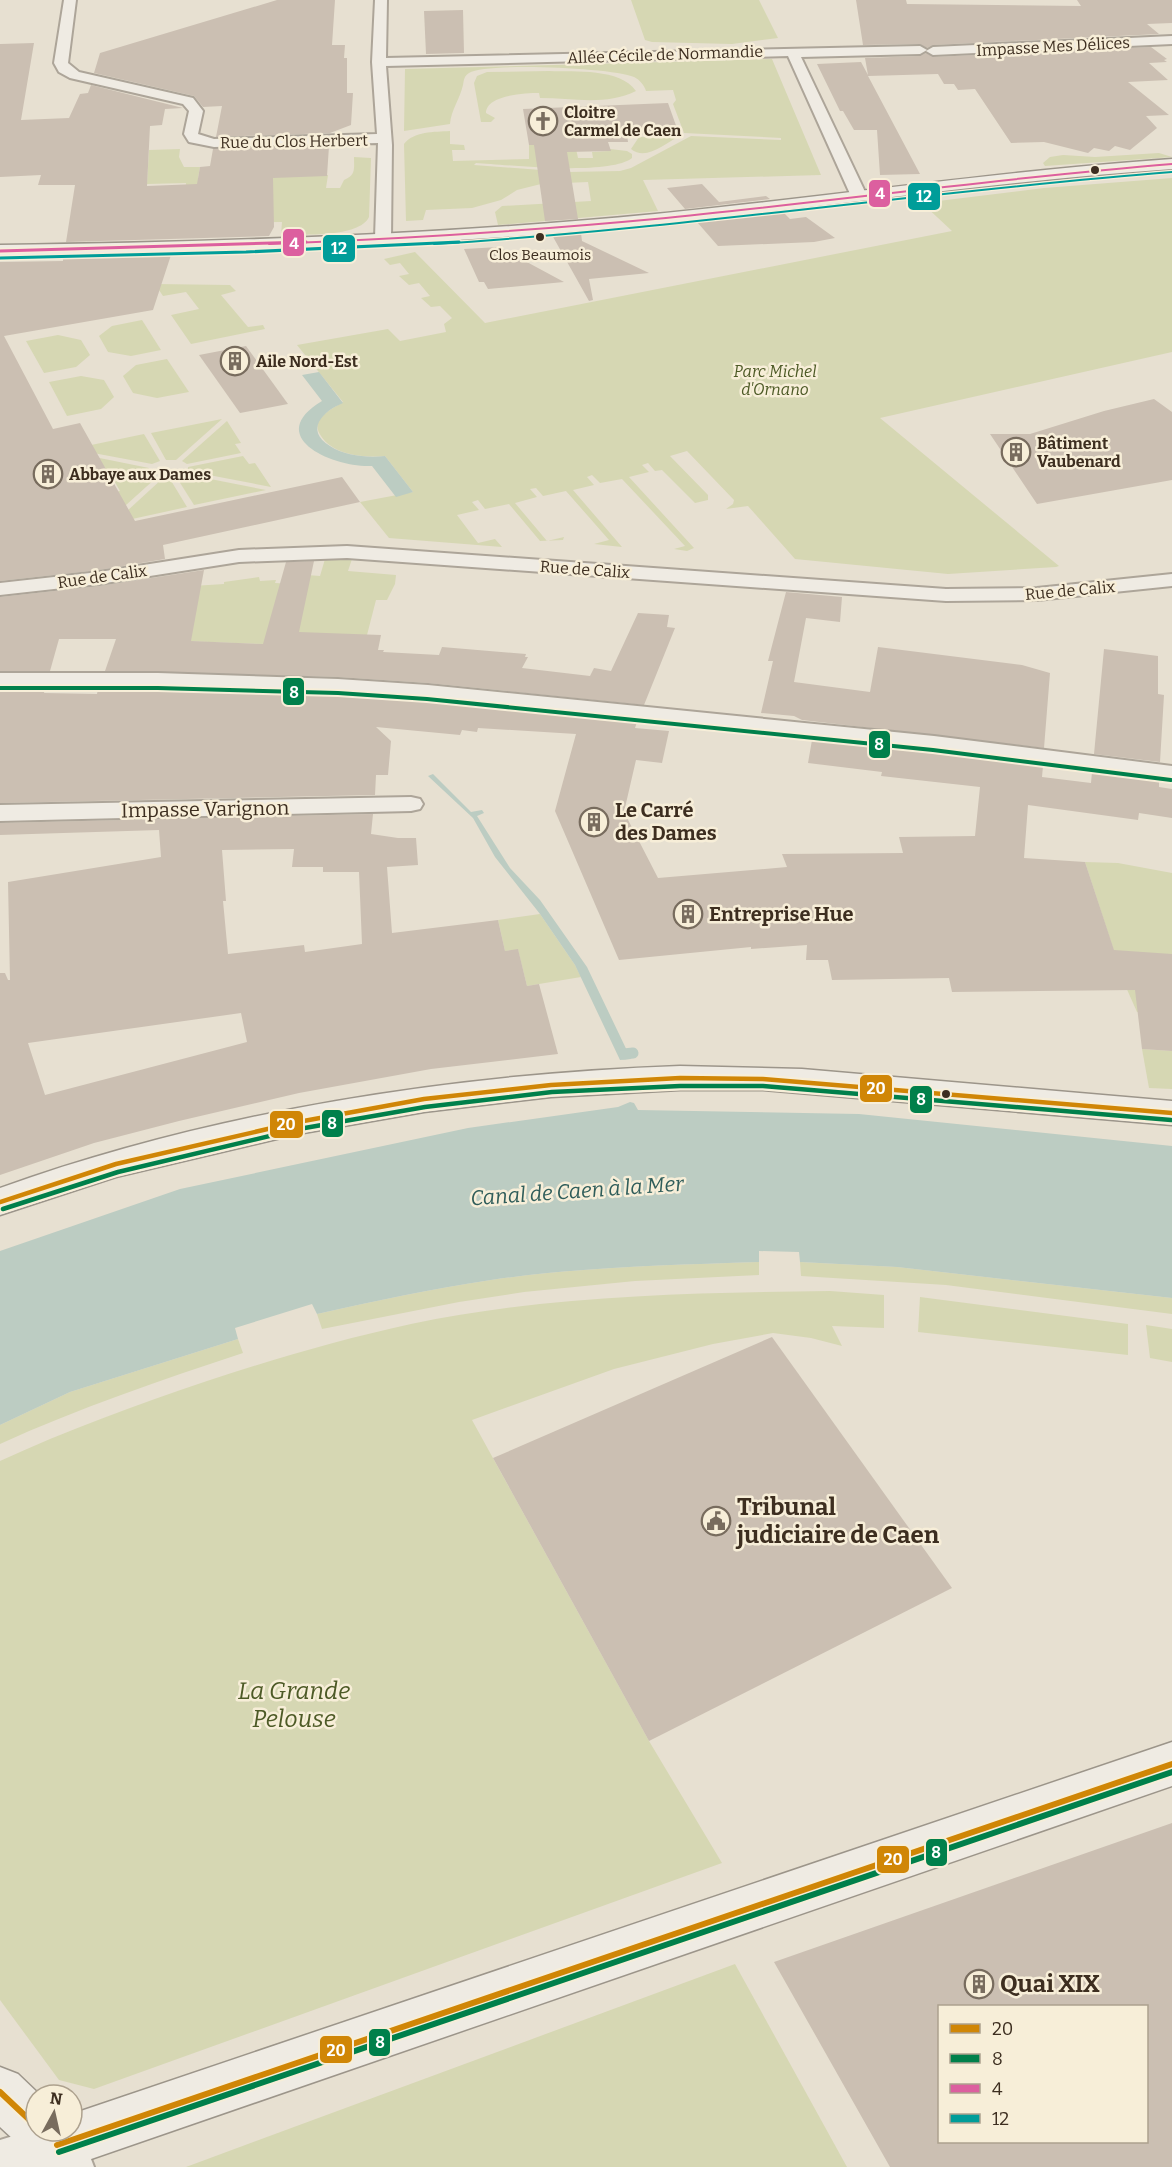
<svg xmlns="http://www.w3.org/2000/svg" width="1172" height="2167" font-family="Bitter,serif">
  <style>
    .green { fill: #d6d7b3 }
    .water { fill: #bcccc2 }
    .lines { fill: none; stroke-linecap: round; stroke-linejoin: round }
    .stream { stroke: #bcccc2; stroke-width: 11 }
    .building { fill: #cbbfb2; fill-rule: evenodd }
    .street-casing { stroke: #ada599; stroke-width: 4 }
    .secondary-casing { stroke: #9c958a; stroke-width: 3 }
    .street { fill: #efebe3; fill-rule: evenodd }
    .secondary { fill: #efebe3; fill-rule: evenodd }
    .bus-1-far1-casing { stroke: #f7eed8; stroke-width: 9 }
    .bus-1-casing { stroke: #f7eed8; stroke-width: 10 }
    .bus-2-far2-casing { stroke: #f7eed8; stroke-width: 8 }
    .bus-2-far1-casing { stroke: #f7eed8; stroke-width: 9 }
    .bus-2-casing { stroke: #f7eed8; stroke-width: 10 }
    .bus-3-far1-casing { stroke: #f7eed8; stroke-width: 4.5 }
    .bus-3-casing { stroke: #f7eed8; stroke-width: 6 }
    .bus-4-far1-casing { stroke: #f7eed8; stroke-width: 4.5 }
    .bus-4-casing { stroke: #f7eed8; stroke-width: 6 }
    .bus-1-far1 { stroke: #d08606; stroke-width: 4.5 }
    .bus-1 { stroke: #d08606; stroke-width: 6 }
    .bus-2-far2 { stroke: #00804b; stroke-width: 4 }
    .bus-2-far1 { stroke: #00804b; stroke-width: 4.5 }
    .bus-2 { stroke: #00804b; stroke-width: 6 }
    .bus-3-far1 { stroke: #dc5f9f; stroke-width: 2 }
    .bus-3 { stroke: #dc5f9f; stroke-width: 3 }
    .bus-4-far1 { stroke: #009d99; stroke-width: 2 }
    .bus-4 { stroke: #009d99; stroke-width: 3 }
    .bus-dot { fill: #3d2e20; stroke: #f7eed8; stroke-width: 2 }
    .labels { text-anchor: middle; stroke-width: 5; stroke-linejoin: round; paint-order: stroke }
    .far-bus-label { font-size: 15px; fill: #3d2e20; stroke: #f7eed8 }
    .far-street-label { font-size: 16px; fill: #3d2e20; stroke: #f7eed8 }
    .far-poi-label { font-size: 16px; font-weight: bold; fill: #3d2e20; stroke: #f7eed8; text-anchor: start }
    .far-park-label { font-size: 16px; font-style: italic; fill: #4d5a26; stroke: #f7eed8 }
    .street-label { font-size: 20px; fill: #3d2e20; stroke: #f7eed8 }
    .poi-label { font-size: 20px; font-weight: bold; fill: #3d2e20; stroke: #f7eed8; text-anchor: start }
    .water-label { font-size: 21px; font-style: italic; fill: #2f5d5a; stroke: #f7eed8 }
    .near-poi-label { font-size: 24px; font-weight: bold; fill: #3d2e20; stroke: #f7eed8; text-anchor: start }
    .near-park-label { font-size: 24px; font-style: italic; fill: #4d5a26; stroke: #f7eed8 }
    .line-badge { stroke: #f7eed8; stroke-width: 2 }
    .badge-label { font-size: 16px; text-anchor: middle; font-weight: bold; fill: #fff }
  </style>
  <rect width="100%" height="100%" fill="#e7e0d1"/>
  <g class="green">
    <path d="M631 0H759L778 38 732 44 652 42 645 40Z"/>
    <path d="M772 59 821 175 643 180 658 211 498 225 495 212 502 206 591 201 588 182 541 184 517 190 501 200 472 208 426 210 423 220 406 221 404 144C414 131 434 132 450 131V144L464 145 465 150H452L453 161 529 159V145L575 144 578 158H593L592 152 610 151V149L627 151 632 154V158C609 176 509 165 476 163L474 165 568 172 620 171 631 168 691 136 781 140V138L684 133 673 104 676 100 673 90 646 91C644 85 640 80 634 77 613 68 487 62 469 73 464 76 464 80 463 85 460 99 451 110 450 124L404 131 405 69Z"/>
    <path d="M549 71C575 72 620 68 636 91 606 106 572 98 540 98L539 93C525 93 486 95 486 113L495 118 491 122H481L474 83 477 76 487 72Z"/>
    <path d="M679 136C665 144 646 161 631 149L639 137Z"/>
    <path d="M180 149 179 157 184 167H200L198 178 286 177 328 175 326 188H340L344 180C356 175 354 169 354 157L371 158 369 217C359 238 302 234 281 235L282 222 192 223 181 237 186 183 147 184 149 150Z"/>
    <path d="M1159 153 1172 157 1045 166 1043 163 1050 157 1063 155 1095 157Z"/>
    <path d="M1172 178V352L880 418 1059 566 1056 567 948 574 795 559 748 506 726 509 733 504 734 500 687 451 670 456 708 495V500L695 503 662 470 655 471 648 463 642 465 649 472 629 477 694 548 687 551 674 549 685 546 622 479 600 483 592 475 587 477 594 485 573 490 622 547 594 544 609 540 566 491 543 496 536 488 530 489 537 497 515 503 547 541 564 537 563 540 540 541 509 504 485 509 478 500 472 502 479 510 457 515 478 543 495 539 502 547 389 538 360 502 413 492 385 456C364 458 333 455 321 436 317 430 316 425 320 419 326 411 335 407 343 402L297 345 388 329 400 341 446 332 444 324 452 318 440 306 431 307 421 298 430 296 419 283 409 285 399 276 409 274 400 263 390 265 384 259 415 252 485 323 952 231 922 203 1044 188Z"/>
    <path d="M155 284 230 285 236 291 221 295 248 327 263 325 265 329 191 344 171 315 199 309 186 292 163 296Z"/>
    <path d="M142 320 161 350 131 356 108 352 99 336 112 326Z"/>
    <path d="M58 335 81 340 90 355 76 367 44 373 26 341Z"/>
    <path d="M167 359 189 392 157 398 133 393 123 376 136 365Z"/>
    <path d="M81 376 104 380 114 397 101 409 67 416 49 382Z"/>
    <path d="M222 419 176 460H166L151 433Z"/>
    <path d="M227 421 241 443 235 444 241 453 187 464 182 461Z"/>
    <path d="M144 434 160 461 152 464 72 449Z"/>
    <path d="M65 451 149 468 147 473 156 478 106 523 91 498 120 491 108 470 79 476Z"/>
    <path d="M243 456 249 464 255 463 271 487 188 471V467Z"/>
    <path d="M185 474 266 490 194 505 177 478Z"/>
    <path d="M162 479H170L187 507 114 523Z"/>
    <path d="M325 559H352L348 571 396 575 395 584 387 600H376L367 635 264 644 130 639 193 586 224 584V582L259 577 260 581 276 580 275 583 293 584 307 575 320 576Z"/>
    <path d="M1085 862 1118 863 1172 873V954L1160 1013 1137 1012 1125 985Z"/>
    <path d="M540 914 575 965 581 977 527 986 518 950 505 951 498 920Z"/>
    <path d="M1142 1049 1172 1051V1089L1149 1088Z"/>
    <path d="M759 1262V1275L635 1281 524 1292 459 1302 322 1329 317 1314C374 1301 432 1289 491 1280 579 1267 669 1265 759 1262Z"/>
    <path d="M800 1262 897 1267 1172 1298V1314L946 1285 801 1276Z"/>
    <path d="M830 1291 884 1295V1328L832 1326 842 1346 811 1338 773 1333 713 1344 614 1369 472 1420 649 1741 722 1863 94 2089 59 2080 0 2000V1461C67 1430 136 1405 207 1381 274 1359 342 1339 411 1324 549 1295 691 1293 830 1291Z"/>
    <path d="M920 1297 1128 1324V1355L918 1332Z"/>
    <path d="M1146 1325 1172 1329V1362L1150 1358Z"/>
    <path d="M238 1339 243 1353C161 1380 79 1408 0 1444V1425L70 1392Z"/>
    <path d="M735 1964 847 2167H186Z"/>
  </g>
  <g class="water">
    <path d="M319 372 343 403C323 411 304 430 330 446 345 456 368 458 385 456L413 492 396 497 372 466C334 468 262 437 322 401L302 375Z"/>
    <path d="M433 774 471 812 482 810 484 813 477 816 510 868 540 900 587 967 631 1059 620 1060 575 965 540 914 495 857 473 818 428 776Z"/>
    <path d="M630 1102 634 1103 638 1110 859 1114 1172 1146V1298L897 1267 800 1262 799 1252 759 1251V1262C669 1265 579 1267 491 1280 432 1289 374 1301 317 1314L312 1304 235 1328 238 1339 70 1392 0 1425V1251L180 1189 468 1128 618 1107Z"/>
  </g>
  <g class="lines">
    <path class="stream" d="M624 1054 633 1053"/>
  </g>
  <g class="building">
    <path d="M277 0H335L332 45H345L344 58H347V93H353L351 125 330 133 216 137 222 106 203 107 194 96 94 73 100 53Z"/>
    <path d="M856 0H906L907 4 1081 6 1077 0H1172V23L1147 24 1159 34 933 45 927 48 920 44 863 45Z"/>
    <path d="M463 10 464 53 426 54 424 11Z"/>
    <path d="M34 43 21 120 69 118 80 94 88 93 91 85 183 108 165 109 162 125 150 126 147 186 197 184 200 167 210 166 213 149 329 146 327 176 273 178 274 227 269 236 66 242 75 185H38L41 175 0 177V44Z"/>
    <path d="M1151 47 1167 59 1164 60 1167 62 1149 63 1168 80 1128 82 1169 115 1146 116 1157 128 1130 150 1115 146 1109 151 1094 148 1088 153 1044 142 1011 143 975 89 958 90 954 84H944L938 74 868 76 920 174 880 175 877 130H854L843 111H840L817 64 861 62 868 75 865 58 920 56 926 53 933 57Z"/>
    <path d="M668 103 679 134 627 135 628 142H608L611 151 567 152 578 219 545 221 534 145H529L523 109Z"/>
    <path d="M702 184 719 202 766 196 770 199 685 209 667 188Z"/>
    <path d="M783 212 790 219 806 217 835 238 814 242 718 246 697 222Z"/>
    <path d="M581 233 582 241 649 273 589 279 593 300 589 301 552 235Z"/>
    <path d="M499 247 564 282 488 289 484 282H479L464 249Z"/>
    <path d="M171 255 153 310 4 336 53 429 80 423 135 521 342 477 360 502 163 545 165 559 99 570 0 581V262L63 261V258Z"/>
    <path d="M246 346 288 404 240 413 199 355Z"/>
    <path d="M1154 399 1172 412V480L1037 504 990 434H1030L1104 411Z"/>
    <path d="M314 561 299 632 381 635 378 650H384L383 652 439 655 442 647 526 654 525 657H528L522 668 590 676 594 668 611 671 638 613 669 615 667 627 675 628 644 705 428 683 338 677 105 671 116 639H59L50 671H0V597L99 586 204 570 191 641 263 644 286 562Z"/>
    <path d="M786 592 842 597 840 622 806 618 794 682 870 692 878 647 1022 665 1050 673 1044 748 802 720 794 716 761 713 773 661H768Z"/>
    <path d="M1104 649 1158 656V694L1164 695 1160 762 1094 754Z"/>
    <path d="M0 689H45L44 693 97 694 98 689H158L338 695 428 701 637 722 635 728 669 731 662 763 636 760 624 812 658 878 787 867 782 854 903 853 899 837 975 836 980 787 881 776 882 772 808 763 812 740 1043 766 1042 777 1091 783 1092 772 1159 781V787L1172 789V818L1139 813 1138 820 1028 805 1024 858 1085 862 1114 950 1172 954V1051L1142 1049 1135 990 952 992 949 978 832 980 828 960H806L807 945 751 949V947L619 960 555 811 576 734 478 728 477 732 462 730 460 735 376 727 391 741 388 775H376L375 795 0 803Z"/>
    <path d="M373 814 371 834 398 838H416L418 865 387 867 392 933 498 920 505 951 518 949 527 986 539 984 558 1054 431 1069 299 1093 179 1121 94 1143 0 1175V973H5L8 980H10L8 882 161 857 159 830 0 835V823ZM294 849 292 867H323V872H359L362 944 305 952 304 945 228 954 223 901H226L222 850ZM241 1013 247 1042 45 1095 28 1043Z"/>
    <path d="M772 1337 952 1588 649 1741 493 1458Z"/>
    <path d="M1172 1823V2167H890L774 1962ZM939 2007H1146V2142H939Z"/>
  </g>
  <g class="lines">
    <g class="street-casing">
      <g id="street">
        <path d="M64 0H76L68 63 79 72 193 98 203 111 198 134 214 139 377 134 372 62 375 0H387L386 58 920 46 927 50 920 54 801 57 867 196 859 201 851 196 788 56 386 66 392 145 391 238 383 243 375 238 378 143 214 147 189 142 184 134 189 111 183 104 70 78 59 72 54 63Z"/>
        <path d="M1172 36V44L933 55 926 51 933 47Z"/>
        <path d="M347 546 946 589 1037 588 1172 574V586L1037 600 946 601 347 558 239 562 99 584 0 595V583L99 572 239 550Z"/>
        <path d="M0 673H158L338 679 428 685 934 736 1172 766V780L934 750 428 699 338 693 158 687H0Z"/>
        <path d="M411 797 420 799 423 804 420 809 411 811 0 821V805Z"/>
        <path d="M36 2129V2131L73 2129 88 2151 94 2167H0V2140Z"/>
      </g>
    </g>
    <g class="secondary-casing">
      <g id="secondary">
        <path d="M1172 159V169C999 181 828 207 655 224 437 246 219 253 0 257V245C219 242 437 235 655 214 828 197 999 171 1172 159Z"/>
        <path d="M680 1066 802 1069 1172 1101V1125L763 1090H680L551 1097 424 1112 298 1134 116 1177 0 1215V1188C214 1111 453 1074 680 1066Z"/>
        <path d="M1172 1742V1786L68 2167H48L39 2163 0 2127V2067L18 2074 40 2095H36V2131H72V2114Z"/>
      </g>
    </g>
    <use href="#street" class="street"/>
    <use href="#secondary" class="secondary"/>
    <g class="bus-1-far1-casing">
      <path id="bus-1-far1" d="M0 1202 116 1164 298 1122 424 1099 551 1085 680 1078 763 1079 1172 1113"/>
    </g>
    <g class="bus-1-casing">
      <g id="bus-1">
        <path d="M0 2092 36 2126"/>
        <path d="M57 2145 1172 1764"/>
      </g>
    </g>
    <g class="bus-2-far2-casing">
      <path id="bus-2-far2" d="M0 688H158L338 693 427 699 933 750 1171 780"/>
    </g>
    <g class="bus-2-far1-casing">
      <path id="bus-2-far1" d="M3 1209 118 1172 299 1129 425 1107 552 1092 680 1086H763L1171 1120"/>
    </g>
    <g class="bus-2-casing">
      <path id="bus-2" d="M59 2152 1172 1772"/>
    </g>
    <g class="bus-3-far1-casing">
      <path id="bus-3-far1" d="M269 244C398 239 527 231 655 219 828 202 999 178 1172 164"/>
    </g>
    <g class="bus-3-casing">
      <path id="bus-3" d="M0 251 306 242"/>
    </g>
    <g class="bus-4-far1-casing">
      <path id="bus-4-far1" d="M434 244C681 229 926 191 1172 172"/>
    </g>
    <g class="bus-4-casing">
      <path id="bus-4" d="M0 258 246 252 459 242"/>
    </g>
    <use href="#bus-1-far1" class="bus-1-far1"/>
    <use href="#bus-1" class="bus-1"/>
    <use href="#bus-2-far2" class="bus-2-far2"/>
    <use href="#bus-2-far1" class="bus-2-far1"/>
    <use href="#bus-2" class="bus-2"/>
    <use href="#bus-3-far1" class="bus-3-far1"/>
    <use href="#bus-3" class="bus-3"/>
    <use href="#bus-4-far1" class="bus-4-far1"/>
    <use href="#bus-4" class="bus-4"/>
  </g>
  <defs>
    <g id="church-ring" transform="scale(1.5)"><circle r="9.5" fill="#f7eed8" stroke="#786c5e" stroke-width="1.5"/><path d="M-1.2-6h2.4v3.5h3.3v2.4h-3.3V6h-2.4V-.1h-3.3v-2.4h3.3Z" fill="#786c5e"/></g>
    <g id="building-ring" transform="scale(1.5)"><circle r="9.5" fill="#f7eed8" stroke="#786c5e" stroke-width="1.5"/><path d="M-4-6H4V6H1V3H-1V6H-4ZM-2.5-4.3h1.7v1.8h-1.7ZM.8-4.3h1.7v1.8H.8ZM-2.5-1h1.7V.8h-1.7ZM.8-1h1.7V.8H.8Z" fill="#786c5e"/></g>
    <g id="civic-ring" transform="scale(1.5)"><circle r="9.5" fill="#f7eed8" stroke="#786c5e" stroke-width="1.5"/><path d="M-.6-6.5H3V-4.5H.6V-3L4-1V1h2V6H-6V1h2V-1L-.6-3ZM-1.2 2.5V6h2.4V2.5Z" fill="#786c5e"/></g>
  </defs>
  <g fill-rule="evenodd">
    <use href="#church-ring" x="543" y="121"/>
    <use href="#building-ring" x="235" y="361"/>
    <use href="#building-ring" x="1016" y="452"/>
    <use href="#building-ring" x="48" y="474"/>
    <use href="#building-ring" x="594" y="822"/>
    <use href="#building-ring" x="688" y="914"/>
    <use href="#civic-ring" x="716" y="1521"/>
    <use href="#building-ring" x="979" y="1984"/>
  </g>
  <g class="bus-dot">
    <circle cx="1095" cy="170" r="5"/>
    <circle cx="540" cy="237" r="5"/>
    <circle cx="946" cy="1094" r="5"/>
  </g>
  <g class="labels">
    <g class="far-bus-label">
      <text x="540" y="260">Clos Beaumois</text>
    </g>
    <g class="far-street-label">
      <text transform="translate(1053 46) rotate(-3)" y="6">Impasse Mes Délices</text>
      <text transform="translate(665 54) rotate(-2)" y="6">Allée Cécile de Normandie</text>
      <text transform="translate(294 141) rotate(-1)" y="6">Rue du Clos Herbert</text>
      <text transform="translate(585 569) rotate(4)" y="6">Rue de Calix</text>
      <text transform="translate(102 576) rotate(-8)" y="6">Rue de Calix</text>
      <text transform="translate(1070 590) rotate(-5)" y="6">Rue de Calix</text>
    </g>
    <g class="far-poi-label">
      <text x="564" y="118">Cloitre<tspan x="564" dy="18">Carmel de Caen</tspan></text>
      <text x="256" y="367">Aile Nord-Est</text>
      <text x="1037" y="449">Bâtiment<tspan x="1037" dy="18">Vaubenard</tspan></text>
      <text x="69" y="480">Abbaye aux Dames</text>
    </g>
    <g class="far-park-label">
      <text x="775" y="377">Parc Michel<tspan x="775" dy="18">d'Ornano</tspan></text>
    </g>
    <g class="street-label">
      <text transform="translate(205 809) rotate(-1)" y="7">Impasse Varignon</text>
    </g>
    <g class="poi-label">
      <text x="615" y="817">Le Carré<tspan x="615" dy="23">des Dames</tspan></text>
      <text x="709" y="921">Entreprise Hue</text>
    </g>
    <g class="water-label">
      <text transform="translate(577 1191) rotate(-4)" y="7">Canal de Caen à la Mer</text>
    </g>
    <g class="near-poi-label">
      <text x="737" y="1515">Tribunal<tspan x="737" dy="28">judiciaire de Caen</tspan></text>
      <text x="1000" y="1992">Quai XIX</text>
    </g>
    <g class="near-park-label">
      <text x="294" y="1699">La Grande<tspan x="294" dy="28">Pelouse</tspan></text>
    </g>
  </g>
  <g class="line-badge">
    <rect x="868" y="179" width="23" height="29" rx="6" fill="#dc5f9f"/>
    <rect x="907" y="182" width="34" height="29" rx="6" fill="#009d99"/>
    <rect x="282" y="228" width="23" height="29" rx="6" fill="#dc5f9f"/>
    <rect x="322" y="234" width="34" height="29" rx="6" fill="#009d99"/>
    <rect x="282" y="677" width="23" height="29" rx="6" fill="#00804b"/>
    <rect x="868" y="730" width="23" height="29" rx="6" fill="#00804b"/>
    <rect x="859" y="1074" width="34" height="29" rx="6" fill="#d08606"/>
    <rect x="909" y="1085" width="24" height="29" rx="6" fill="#00804b"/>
    <rect x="321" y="1109" width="23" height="29" rx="6" fill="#00804b"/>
    <rect x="269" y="1110" width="35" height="29" rx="6" fill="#d08606"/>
    <rect x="925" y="1838" width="23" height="29" rx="6" fill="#00804b"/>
    <rect x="876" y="1845" width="34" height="29" rx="6" fill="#d08606"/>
    <rect x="368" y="2028" width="23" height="29" rx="6" fill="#00804b"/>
    <rect x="319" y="2035" width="34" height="29" rx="6" fill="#d08606"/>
  </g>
  <g class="badge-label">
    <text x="880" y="199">4</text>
    <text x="924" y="202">12</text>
    <text x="294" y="249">4</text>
    <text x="339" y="254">12</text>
    <text x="294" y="698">8</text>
    <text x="879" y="750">8</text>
    <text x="876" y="1094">20</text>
    <text x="921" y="1105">8</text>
    <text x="332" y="1129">8</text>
    <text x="286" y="1130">20</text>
    <text x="936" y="1858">8</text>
    <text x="893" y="1865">20</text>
    <text x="380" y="2048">8</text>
    <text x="336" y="2056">20</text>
  </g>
  <rect x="938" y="2005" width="210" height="138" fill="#f7eed8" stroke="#ada18e" stroke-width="1.5"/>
  <rect x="950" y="2024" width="30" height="9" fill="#d08606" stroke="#ada18e" stroke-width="1.5"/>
  <text x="992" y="2035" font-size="18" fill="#3d2e20">20</text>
  <rect x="950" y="2054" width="30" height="9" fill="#00804b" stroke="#ada18e" stroke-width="1.5"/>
  <text x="992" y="2065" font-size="18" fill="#3d2e20">8</text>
  <rect x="950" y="2084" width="30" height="9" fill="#dc5f9f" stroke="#ada18e" stroke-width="1.5"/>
  <text x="992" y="2095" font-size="18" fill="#3d2e20">4</text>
  <rect x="950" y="2114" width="30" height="9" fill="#009d99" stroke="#ada18e" stroke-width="1.5"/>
  <text x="992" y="2125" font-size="18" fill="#3d2e20">12</text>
  <g transform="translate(54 2113) rotate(8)"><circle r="28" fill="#f7eed8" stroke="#ada18e" stroke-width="1.5"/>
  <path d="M0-4.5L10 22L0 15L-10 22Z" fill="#786c5e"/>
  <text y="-9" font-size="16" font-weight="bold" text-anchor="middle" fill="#3d2e20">N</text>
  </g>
</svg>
